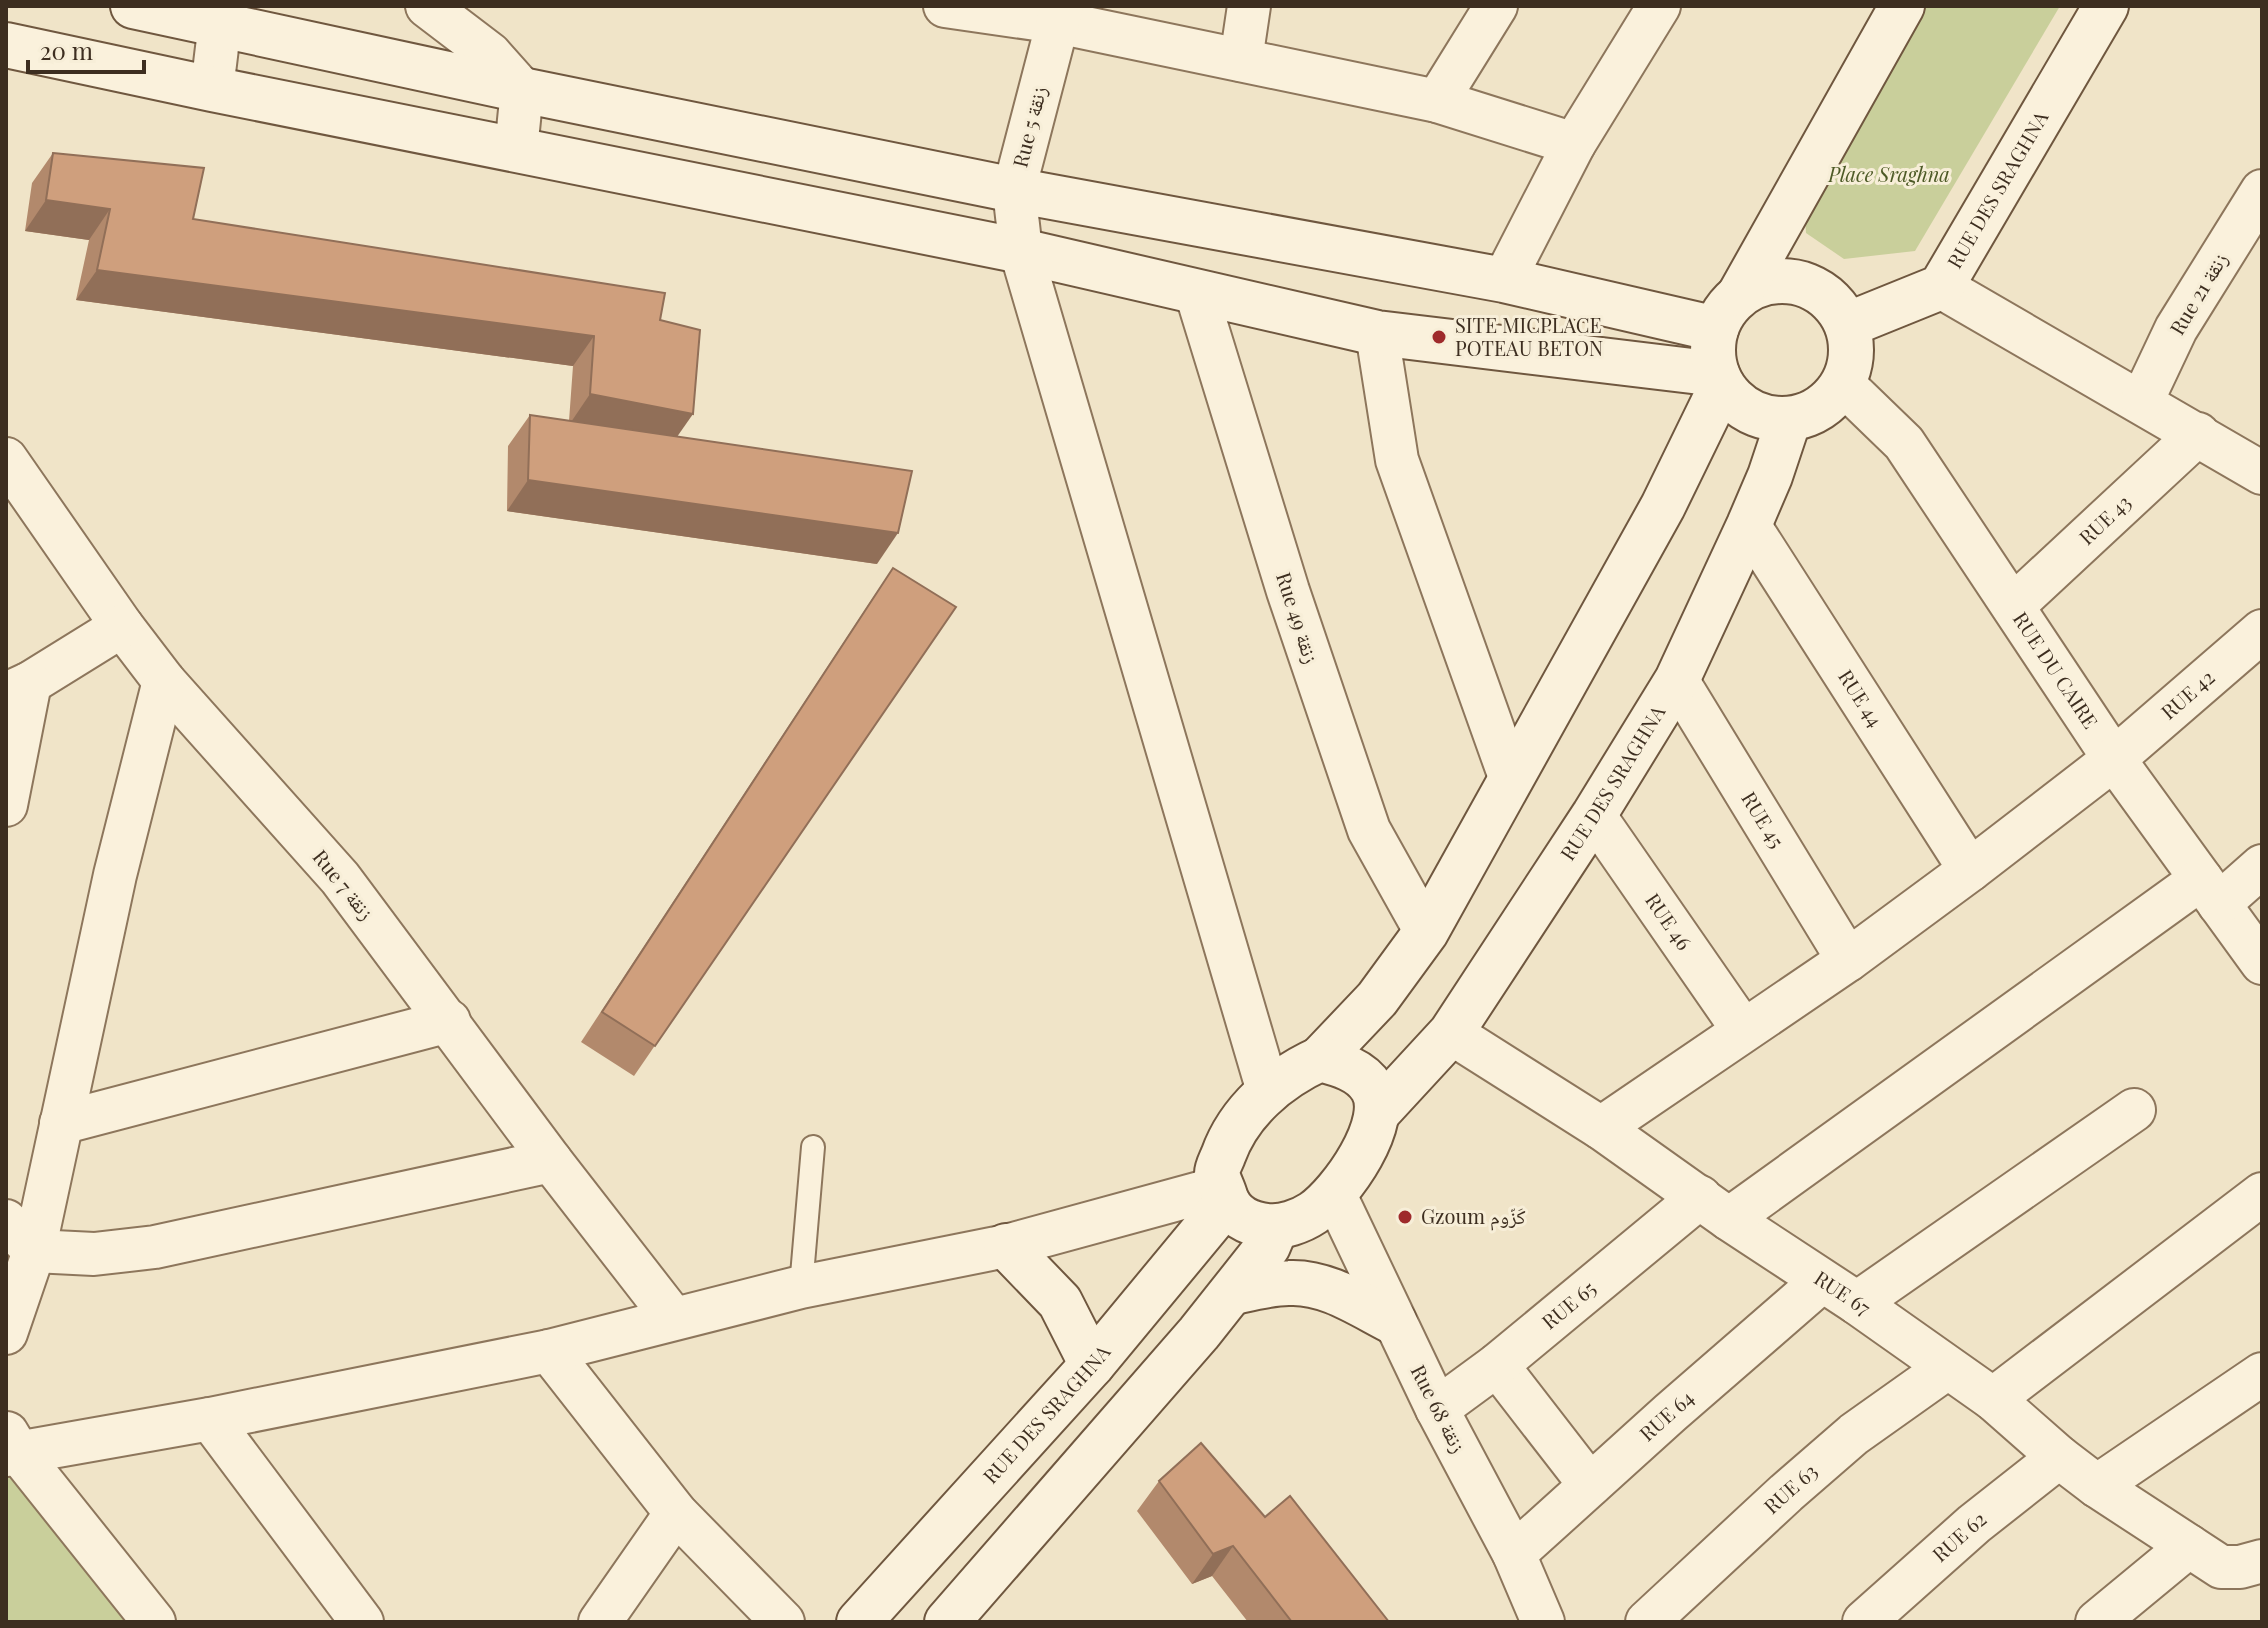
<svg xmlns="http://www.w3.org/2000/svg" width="2268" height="1628" font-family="'Playfair Display','Noto Naskh Arabic',serif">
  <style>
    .green { fill: #c9cf9b }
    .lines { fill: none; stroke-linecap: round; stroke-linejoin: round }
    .lane-casing { stroke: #8d765c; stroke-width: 26 }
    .street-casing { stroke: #8d765c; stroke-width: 46 }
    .secondary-casing { stroke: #6f573f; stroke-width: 48 }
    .lane { stroke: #faf1dc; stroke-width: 22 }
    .street { stroke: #faf1dc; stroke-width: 42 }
    .secondary { stroke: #faf1dc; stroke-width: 44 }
    .wall { fill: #b2896c }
    .shaded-wall { fill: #916f58 }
    .building { fill: #cf9f7d; stroke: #916f58; stroke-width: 2 }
    .poi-dot { fill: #9e2a2b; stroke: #f7eed8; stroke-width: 3 }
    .labels { text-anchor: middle; stroke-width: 6; stroke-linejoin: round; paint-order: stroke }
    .street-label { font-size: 20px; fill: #3d2e20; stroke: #f7eed8 }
    .park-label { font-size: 20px; font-style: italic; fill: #4d5a26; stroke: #f7eed8 }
    .poi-label { font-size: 20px; fill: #3d2e20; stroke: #f7eed8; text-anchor: start }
  </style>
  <rect width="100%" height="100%" fill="#f0e4c8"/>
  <g class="green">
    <path d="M1918 6H2060L1915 251 1844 259 1806 233 1804 199Z"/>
    <path d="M6 1470 131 1622H6Z"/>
  </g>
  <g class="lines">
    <g class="lane-casing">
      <path id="lane" d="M801 1287 813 1147"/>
    </g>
    <g class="street-casing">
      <g id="street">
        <path d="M427 6 490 54 522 90 516 150"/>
        <path d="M945 6 1057 22 1437 101 1574 144"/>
        <path d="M1062 6 1014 190 1021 251 1268 1091"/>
        <path d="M1241 60 1249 6"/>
        <path d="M212 89 222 6"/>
        <path d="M1437 101 1496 6"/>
        <path d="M1504 280 1574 144 1659 6"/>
        <path d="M1941 287 2262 473"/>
        <path d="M1196 292 1288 591 1369 830 1426 932"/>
        <path d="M1377 333 1397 460 1511 780"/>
        <path id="s1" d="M1843 384 1904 443 2114 759 2262 963"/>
        <path d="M2142 401 2176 329 2262 191"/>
        <path d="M6 459 122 626 164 681 340 878 551 1161 673 1318"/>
        <path id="s2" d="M1749 525 1970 870"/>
        <path id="s3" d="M2013 606 2198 434"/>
        <path id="s4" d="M1677 680 1848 960"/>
        <path d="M6 694 30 683 122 626"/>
        <path d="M6 805 30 683"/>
        <path id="s5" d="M1594 815 1743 1030"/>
        <path d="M2219 904 2262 866"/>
        <path id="s6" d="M1451 1033 1601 1128 1729 1219 1857 1303 1993 1399 2059 1457 2097 1486 2221 1567H2240L2262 1561"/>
        <path d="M61 1123 449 1021"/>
        <path id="s7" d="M1601 1128 1848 960 1970 870 2114 759 2262 631"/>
        <path d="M1335 1195 1437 1409 1514 1554 1543 1622"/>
        <path d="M1729 1219 2201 879"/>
        <path d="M6 1221 34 1251 94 1254 155 1247 551 1161"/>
        <path d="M1857 1303 2134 1110"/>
        <path d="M6 1333 34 1251 115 875 164 681"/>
        <path d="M549 1351 676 1513 783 1622"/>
        <path d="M1497 1365 1590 1485"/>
        <path d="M1993 1399 2262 1194"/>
        <path id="s8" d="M1437 1409 1497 1365 1700 1197"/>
        <path d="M210 1419 362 1622"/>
        <path d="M7 1433 19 1453 154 1622"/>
        <path d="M6 1455 210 1419 549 1351 801 1287 1006 1246 1222 1187"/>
        <path d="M2097 1486 2262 1374"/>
        <path id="s9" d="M1514 1554 1670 1413 1822 1281"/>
        <path d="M600 1622 676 1513"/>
        <path id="s10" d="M1647 1622 1786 1493 1854 1434 1947 1368"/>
        <path id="s11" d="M1864 1622 1974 1524 2059 1457"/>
        <path d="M2097 1622 2189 1546"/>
      </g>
    </g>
    <g class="secondary-casing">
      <g id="secondary">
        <path d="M133 6 522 90 1014 190 1504 280 1716 329"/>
        <path d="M6 45 212 89 1021 251 1377 333 1717 374"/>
        <circle cx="1782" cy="350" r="69"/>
        <path d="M1740 294 1902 6"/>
        <path id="s12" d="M1847 325 1941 287 2106 6"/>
        <path d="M1320 1059 1377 999 1426 932 1663 506 1722 385"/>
        <path d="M1320 1059C1339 1064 1361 1070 1372 1088 1393 1121 1341 1194 1313 1213 1301 1221 1282 1228 1267 1226 1249 1224 1231 1215 1225 1196 1223 1189 1218 1180 1217 1173 1217 1168 1221 1161 1223 1156 1239 1111 1278 1078 1320 1059Z"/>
        <path id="s13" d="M1379 1111 1451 1033 1594 815 1677 680 1749 525 1770 476 1789 419"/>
        <path d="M1006 1246 1060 1302 1092 1365"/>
        <path d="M1234 1292C1252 1288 1271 1283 1289 1283 1327 1281 1362 1306 1394 1322"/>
        <path id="s14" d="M859 1622 1092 1365 1227 1202"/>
        <path d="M947 1622 1199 1333 1268 1246 1276 1227"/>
      </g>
    </g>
    <use href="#lane" class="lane"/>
    <use href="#street" class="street"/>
    <use href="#secondary" class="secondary"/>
  </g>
  <g class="wall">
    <path d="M53 153 193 219 660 320 677 437 877 564 507 511 508 446 530 415 569 421 573 366 76 300 89 240 25 231 32 183Z"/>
    <path d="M893 568 956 607 634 1076 581 1042 872 599Z"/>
    <path d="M1159 1481 1265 1517 1389 1622H1248L1212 1576 1192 1584 1137 1511Z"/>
  </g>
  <g class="shaded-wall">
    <path d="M46 200 110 209 89 240 25 231Z"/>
    <path d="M97 270 594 336 573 366 76 300Z"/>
    <path d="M590 394 693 414 672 444 569 425Z"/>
    <path d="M528 480 898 533 877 564 507 511Z"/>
    <path d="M1233 1546 1212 1576 1192 1584 1213 1554Z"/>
  </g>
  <g class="building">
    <path d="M53 153 204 168 193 219 665 293 660 320 700 330 693 414 590 394 594 336 97 270 110 209 46 200Z"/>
    <path d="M530 415 912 471 898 533 528 480Z"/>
    <path d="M893 568 956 607 655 1046 602 1012Z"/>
    <path d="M1201 1443 1265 1517 1290 1496 1389 1622H1292L1233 1546 1213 1554 1159 1481Z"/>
  </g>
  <g class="poi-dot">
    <circle cx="1439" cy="337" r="8"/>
    <circle cx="1405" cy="1217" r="8"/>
  </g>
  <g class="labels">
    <g class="street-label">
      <text transform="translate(1030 127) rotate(-76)" y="7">Rue 5 زنقة</text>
      <text dy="7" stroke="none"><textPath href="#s12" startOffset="214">RUE DES SRAGHNA</textPath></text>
      <text transform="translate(2199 294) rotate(-59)" y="7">Rue 21 زنقة</text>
      <text dy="7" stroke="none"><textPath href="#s3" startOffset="126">RUE 43</textPath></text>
      <text transform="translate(1297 618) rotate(72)" y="7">Rue 49 زنقة</text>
      <text dy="7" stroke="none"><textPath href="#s1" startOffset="358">RUE DU CAIRE</textPath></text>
      <text dy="7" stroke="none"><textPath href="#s7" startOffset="730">RUE 42</textPath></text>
      <text dy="7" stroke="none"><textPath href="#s2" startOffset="206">RUE 44</textPath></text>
      <text dy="7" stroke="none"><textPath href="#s13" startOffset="404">RUE DES SRAGHNA</textPath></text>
      <text dy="7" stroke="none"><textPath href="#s4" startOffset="164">RUE 45</textPath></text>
      <text transform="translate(343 885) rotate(51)" y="7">Rue 7 زنقة</text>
      <text dy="7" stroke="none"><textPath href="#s5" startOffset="130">RUE 46</textPath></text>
      <text dy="7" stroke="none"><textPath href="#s6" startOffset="470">RUE 67</textPath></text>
      <text dy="7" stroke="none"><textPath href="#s8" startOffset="168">RUE 65</textPath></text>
      <text transform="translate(1438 1409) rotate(63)" y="7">Rue 68 زنقة</text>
      <text dy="7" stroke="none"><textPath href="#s14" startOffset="280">RUE DES SRAGHNA</textPath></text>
      <text dy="7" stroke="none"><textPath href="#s9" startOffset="206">RUE 64</textPath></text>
      <text dy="7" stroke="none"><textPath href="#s10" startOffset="196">RUE 63</textPath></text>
      <text dy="7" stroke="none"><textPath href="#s11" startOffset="128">RUE 62</textPath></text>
    </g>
    <g class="park-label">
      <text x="1889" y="182">Place Sraghna</text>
    </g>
    <g class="poi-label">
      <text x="1455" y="333">SITE MICPLACE<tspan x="1455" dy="23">POTEAU BETON</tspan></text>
      <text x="1421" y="1224">Gzoum كَزّوم</text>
    </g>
  </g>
  <rect width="2268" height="1628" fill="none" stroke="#3d2e20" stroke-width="16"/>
  <path d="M28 60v12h116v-12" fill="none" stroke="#3d2e20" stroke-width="4"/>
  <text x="40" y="60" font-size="24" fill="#3d2e20" stroke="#f7eed8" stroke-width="6" paint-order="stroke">20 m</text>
</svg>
